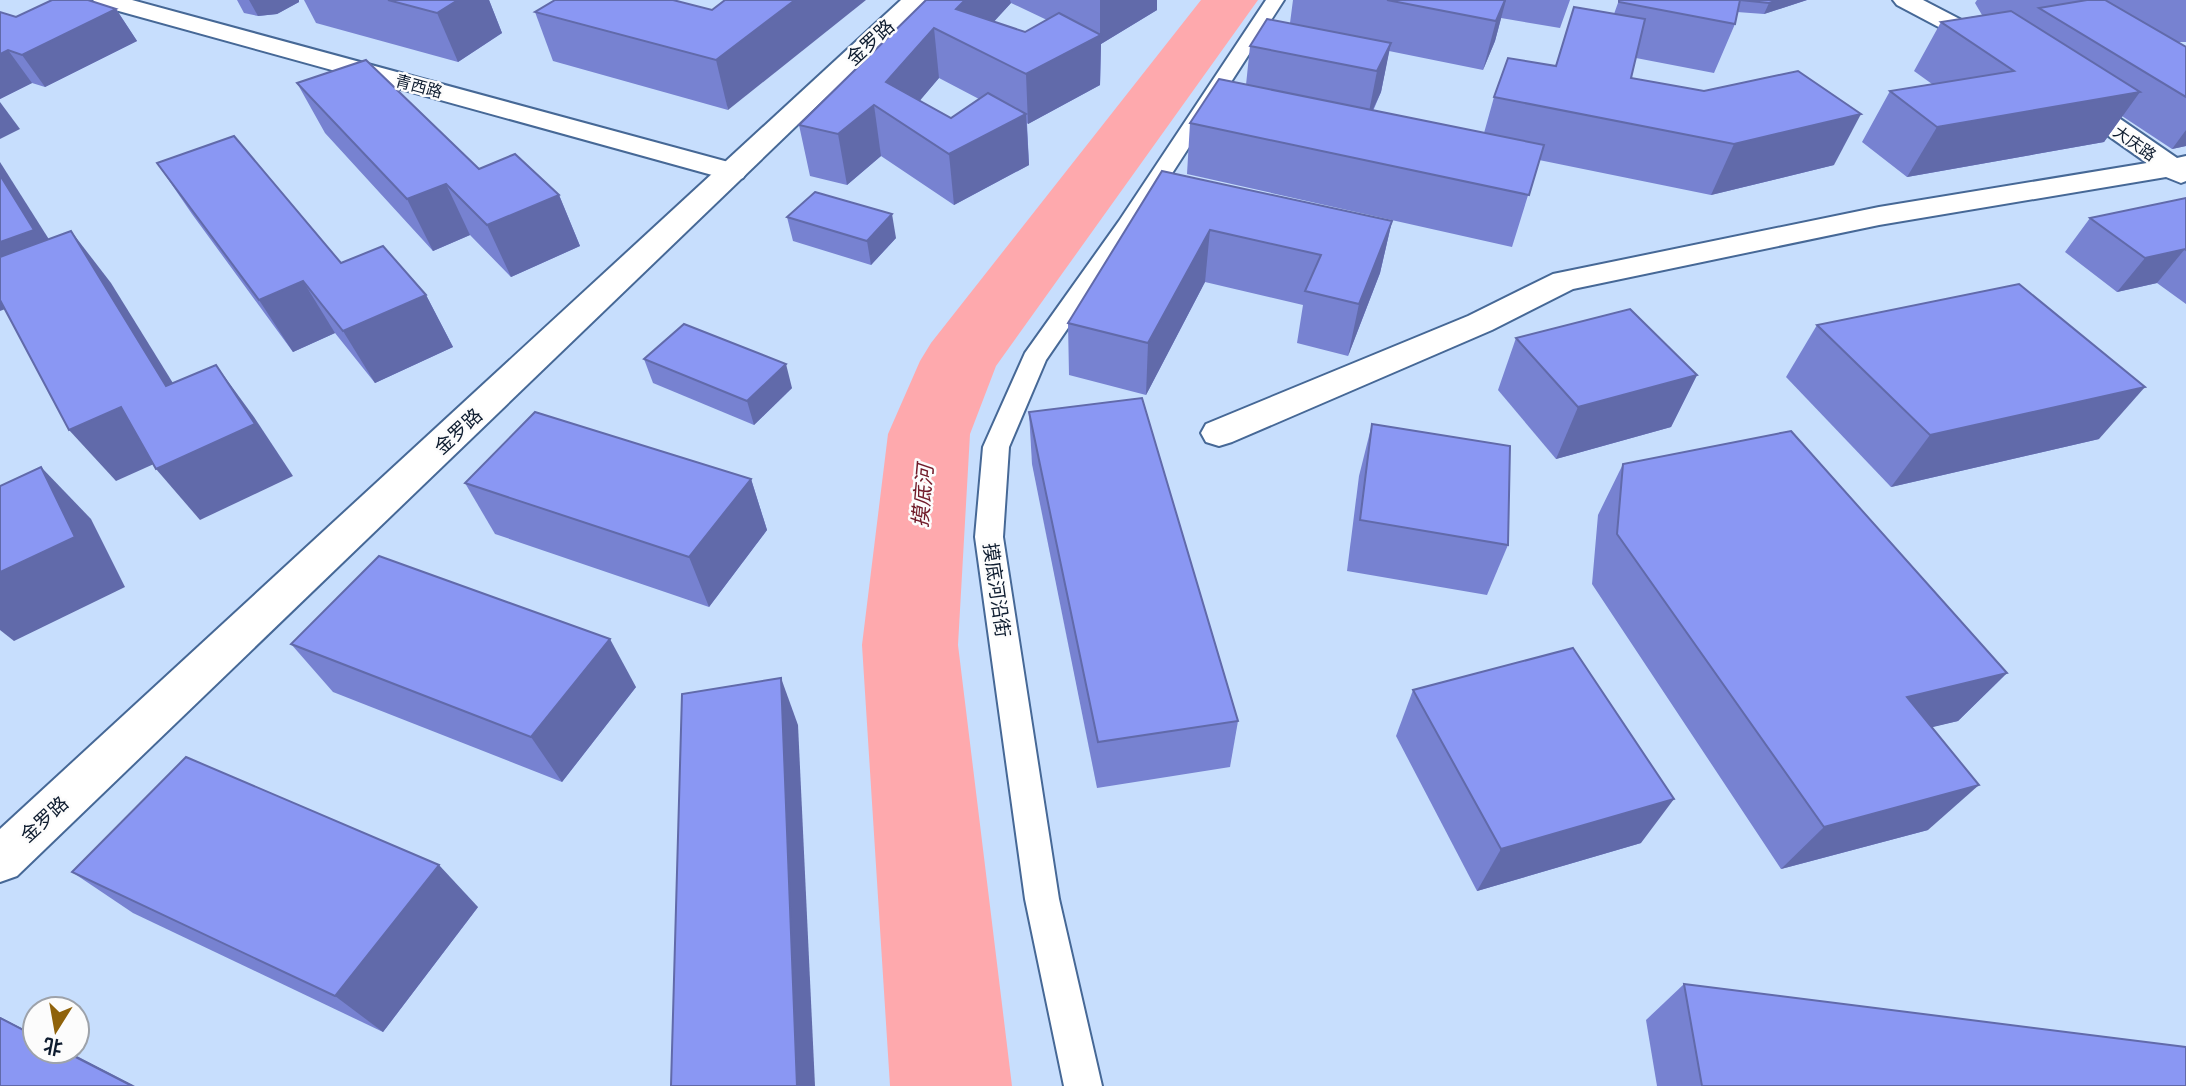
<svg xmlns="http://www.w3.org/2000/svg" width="2186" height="1086" font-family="Commissioner,'Noto Sans SC',sans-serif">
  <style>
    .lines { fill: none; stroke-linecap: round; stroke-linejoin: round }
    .river { fill: #fea9ad; fill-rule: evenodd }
    .service-casing { stroke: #466896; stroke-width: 4 }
    .minor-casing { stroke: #466896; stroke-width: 4 }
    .tertiary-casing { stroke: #466896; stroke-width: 4 }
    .service { fill: #fff; fill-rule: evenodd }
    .minor { fill: #fff; fill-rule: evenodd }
    .tertiary { fill: #fff; fill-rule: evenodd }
    .wall { fill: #7782d1; fill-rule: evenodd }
    .shaded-wall { fill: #616aaa }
    .building { fill: #8a97f3; stroke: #616aaa; stroke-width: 2 }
    .labels { text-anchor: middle; stroke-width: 5; stroke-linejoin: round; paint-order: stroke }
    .far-street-label { font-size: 16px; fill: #0e1c2f; stroke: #fcfcfc }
    .street-label { font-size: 19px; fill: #0e1c2f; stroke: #fcfcfc }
    .water-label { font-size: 21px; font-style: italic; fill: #711b29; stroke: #fcfcfc }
  </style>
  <rect width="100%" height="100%" fill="#c7defd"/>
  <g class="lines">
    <path class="river" d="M1201 0H1258L996 366 970 434 958 645 1012 1086H890L862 645 888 434 920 361 931 343Z"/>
    <g class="service-casing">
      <path id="service" d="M1266 0H1284L1140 223 1046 360 1009 447 1003 537 1059 899 1102 1086H1064L1025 899 975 537 983 447 1025 353 1119 221Z"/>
    </g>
    <g class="minor-casing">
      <g id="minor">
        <path d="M93 0H132L743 166 747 172 743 178 733 181 723 178 97 5Z"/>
        <path d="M1893 0H1923L2002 41 2006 46 2002 51 1993 54 1984 51 1897 5Z"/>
        <path d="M2072 90 2081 92 2177 158 2186 156V181L2181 183 2166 177 1879 225 1573 289 1492 330 1232 442 1219 446 1206 442 1201 433 1206 424 1468 316 1553 274 1879 207 2147 163 2063 104 2059 98 2063 92Z"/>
      </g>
    </g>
    <g class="tertiary-casing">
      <path id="tertiary" d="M901 0H927L17 876 0 882V829Z"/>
    </g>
    <use href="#service" class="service"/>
    <use href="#minor" class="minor"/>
    <use href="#tertiary" class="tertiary"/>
  </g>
  <g class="wall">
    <path d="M237 0H299V2L277 14 258 16 244 13Z"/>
    <path d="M304 0H489L502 33 458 62 316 23Z"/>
    <path d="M926 0H1157V10L1101 44 1100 85 1028 124 1027 123 1029 165 954 205 881 156 847 185 810 176 799 125ZM1011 3 1047 20 1025 32 993 22ZM939 78 979 99 951 118 919 101Z"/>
    <path d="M1293 0H1570L1560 28 1501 18 1495 41 1483 70 1389 51 1381 92 1373 111 1484 133 1494 97 1556 66 1614 14 1619 0H1807L1764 14 1737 12 1735 24 1714 73 1636 58 1631 78 1834 165 1711 195 1539 160 1512 247 1187 174 1190 123 1246 85 1250 46 1290 23Z"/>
    <path d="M1977 0H2186V42H2177L2186 47V146L2172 149 2122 116 2104 142 1907 177 1862 142 1890 91 1932 84 1914 71 1941 22 1982 15 1975 3Z"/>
    <path d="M116 9 137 41 45 87 32 83 0 99V12L16 17Z"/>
    <path d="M712 10 728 110 553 61 535 12Z"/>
    <path d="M297 83 479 169 559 195 580 246 511 277 470 235 433 251 325 133Z"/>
    <path d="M157 163 341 263 426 295 453 347 375 383 335 333 293 352 192 214Z"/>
    <path d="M1162 171 1392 221 1380 273 1348 356 1297 343 1303 305 1205 282 1146 395 1069 375 1068 323Z"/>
    <path d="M2186 198V304L2157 283 2117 292 2065 252 2090 218Z"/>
    <path d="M787 217 896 238 871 265 793 241Z"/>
    <path d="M1817 325 2099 439 1891 487 1786 377Z"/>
    <path d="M1516 338 1697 375 1671 427 1556 459 1498 390Z"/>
    <path d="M644 359 792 388 754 425 653 383Z"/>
    <path d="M1029 412 1238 721 1230 767 1097 788 1032 464Z"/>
    <path d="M1372 424 1508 545 1487 595 1347 571 1359 476Z"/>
    <path d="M1623 464 2007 673 1958 721 1931 727 1928 830 1781 869 1592 584 1598 515Z"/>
    <path d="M751 479 767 530 709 607 495 534 465 483Z"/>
    <path d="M291 644 636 687 562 782 333 692Z"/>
    <path d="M1413 690 1641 843 1477 891 1396 736Z"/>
    <path d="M72 872 478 907 383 1032 133 913Z"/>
    <path d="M1684 984 2186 1086H1657L1646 1020Z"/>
  </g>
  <g class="shaded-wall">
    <path d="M249 0H299V2L277 14 258 16Z"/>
    <path d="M458 0H489L502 33 458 62 437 13Z"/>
    <path d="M795 0H866L728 110 716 60Z"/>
    <path d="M965 0H1010L1011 3 971 47 956 9Z"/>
    <path d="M1100 0H1157V10L1101 44 1100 85 1028 124 1026 74 1100 35Z"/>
    <path d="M1505 0H1506L1495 41 1483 70 1496 21Z"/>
    <path d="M1778 0H1807L1764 14 1769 3Z"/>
    <path d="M116 9 137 41 45 87 22 55Z"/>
    <path d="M934 28 939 78 901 123 886 82Z"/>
    <path d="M1391 43 1381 92 1367 122 1377 71Z"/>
    <path d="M8 50 32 83 0 99V54Z"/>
    <path d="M2140 92 2104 142 1907 177 1937 127Z"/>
    <path d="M0 102 20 129 0 139Z"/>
    <path d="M874 105 881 156 847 185 838 134Z"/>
    <path d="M1026 114 1029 165 954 205 949 154Z"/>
    <path d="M1861 114 1834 165 1711 195 1734 144Z"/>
    <path d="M2186 130V146L2172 149Z"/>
    <path d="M0 162 76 282 0 311Z"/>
    <path d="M446 184 470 235 433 251 407 199Z"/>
    <path d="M559 195 580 246 511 277 487 225Z"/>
    <path d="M892 214 896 238 871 265 867 241Z"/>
    <path d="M1392 221 1380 273 1348 356 1359 304Z"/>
    <path d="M1210 230 1205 282 1146 395 1148 343Z"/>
    <path d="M71 231 111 283 207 438 166 386Z"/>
    <path d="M2185 249 2157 283 2117 292 2145 258Z"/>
    <path d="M303 281 335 333 293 352 259 300Z"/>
    <path d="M426 295 453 347 375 383 343 331Z"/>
    <path d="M786 364 792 388 754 425 747 401Z"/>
    <path d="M216 365 254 417 293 476 200 520 156 469Z"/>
    <path d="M1697 375 1671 427 1556 459 1578 407Z"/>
    <path d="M2145 387 2099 439 1891 487 1930 435Z"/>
    <path d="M121 407 165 459 116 481 69 430Z"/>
    <path d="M41 467 91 519 125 587 14 641 0 630V572Z"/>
    <path d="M751 479 767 530 709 607 689 557Z"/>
    <path d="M610 639 636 687 562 782 531 737Z"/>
    <path d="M2007 673 1958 721 1863 744 1907 697Z"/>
    <path d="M781 678 798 725 815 1086H797Z"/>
    <path d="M1979 785 1928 830 1781 869 1824 827Z"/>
    <path d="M1674 799 1641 843 1477 891 1501 849Z"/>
    <path d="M439 865 478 907 383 1032 335 996Z"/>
    <path d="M0 1017 35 1035V1036L0 1018Z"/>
    <path d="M64 1051H67L135 1086H132Z"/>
  </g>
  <g class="building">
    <path d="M52 0H88L116 9 22 55 8 50 0 54V12L16 17Z"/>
    <path d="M388 0H458L437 13Z"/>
    <path d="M555 0H673L712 10 725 0H795L716 60 535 12Z"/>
    <path d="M926 0H965L956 9 1025 32 1059 13 1101 35 1026 74 934 28 886 82 951 118 988 93 1026 114 949 154 874 105 838 134 799 125Z"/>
    <path d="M1387 0H1505L1496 21Z"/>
    <path d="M1619 0H1740L1735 24 1619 2Z"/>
    <path d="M1740 0H1778L1769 3Z"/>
    <path d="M2087 0H2105L2186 47V97L2039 8Z"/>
    <path d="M1574 7 1645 19 1631 78 1704 91 1798 71 1861 114 1734 144 1494 97 1508 58 1556 66Z"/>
    <path d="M2011 11 2140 92 1937 127 1890 91 2014 71 1941 22Z"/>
    <path d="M1267 19 1391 43 1377 71 1250 46Z"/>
    <path d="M366 60 479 169 515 154 559 195 487 225 446 184 407 199 297 83Z"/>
    <path d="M1219 79 1544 145 1529 195 1190 123Z"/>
    <path d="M234 136 341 263 383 246 426 295 343 331 303 281 259 300 157 163Z"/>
    <path d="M1162 171 1392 221 1359 304 1305 291 1321 255 1210 230 1148 343 1068 323Z"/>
    <path d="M0 175 34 230 0 242Z"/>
    <path d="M815 192 892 214 867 241 787 217Z"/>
    <path d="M2186 198V250L2185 249 2145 258 2090 218Z"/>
    <path d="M71 231 166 386 216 365 255 424 156 469 121 407 69 430 0 300V257Z"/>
    <path d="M2019 284 2145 387 1930 435 1817 325Z"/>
    <path d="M1630 309 1697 375 1578 407 1516 338Z"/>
    <path d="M684 324 786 364 747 401 644 359Z"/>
    <path d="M1142 398 1238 721 1098 742 1029 412Z"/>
    <path d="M535 412 751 479 689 557 465 483Z"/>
    <path d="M1372 424 1510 446 1508 545 1360 520Z"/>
    <path d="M1791 431 2007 673 1907 697 1979 785 1824 827 1617 534 1623 464Z"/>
    <path d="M41 467 75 537 0 572V486Z"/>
    <path d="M379 556 610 639 531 737 291 644Z"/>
    <path d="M1573 648 1674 799 1501 849 1413 690Z"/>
    <path d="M781 678 797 1086H671L682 694Z"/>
    <path d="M186 757 439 865 335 996 72 872Z"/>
    <path d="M1684 984 2186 1047V1086H1702Z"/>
    <path d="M0 1018 35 1036V1051H64L132 1086H0Z"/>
  </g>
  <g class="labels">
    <g class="far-street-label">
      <text transform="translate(419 86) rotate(15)" y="6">青西路</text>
      <text transform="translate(2135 143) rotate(35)" y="6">大庆路</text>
    </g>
    <g class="street-label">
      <text transform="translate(870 42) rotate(-43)" y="7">金罗路</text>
      <text transform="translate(458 431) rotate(-43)" y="7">金罗路</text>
      <text transform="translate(997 590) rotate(82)" y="7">摸底河沿街</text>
      <text transform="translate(44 819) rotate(-43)" y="7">金罗路</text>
    </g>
    <g class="water-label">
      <text transform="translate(923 496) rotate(-85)" y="7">摸底河</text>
    </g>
  </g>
  <g transform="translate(56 1030) rotate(191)"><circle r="33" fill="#fcfcfc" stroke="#9da2aa" stroke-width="2"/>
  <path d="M0-5L12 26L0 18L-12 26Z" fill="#8f620b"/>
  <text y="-10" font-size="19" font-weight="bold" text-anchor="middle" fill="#0e1c2f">北</text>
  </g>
</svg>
